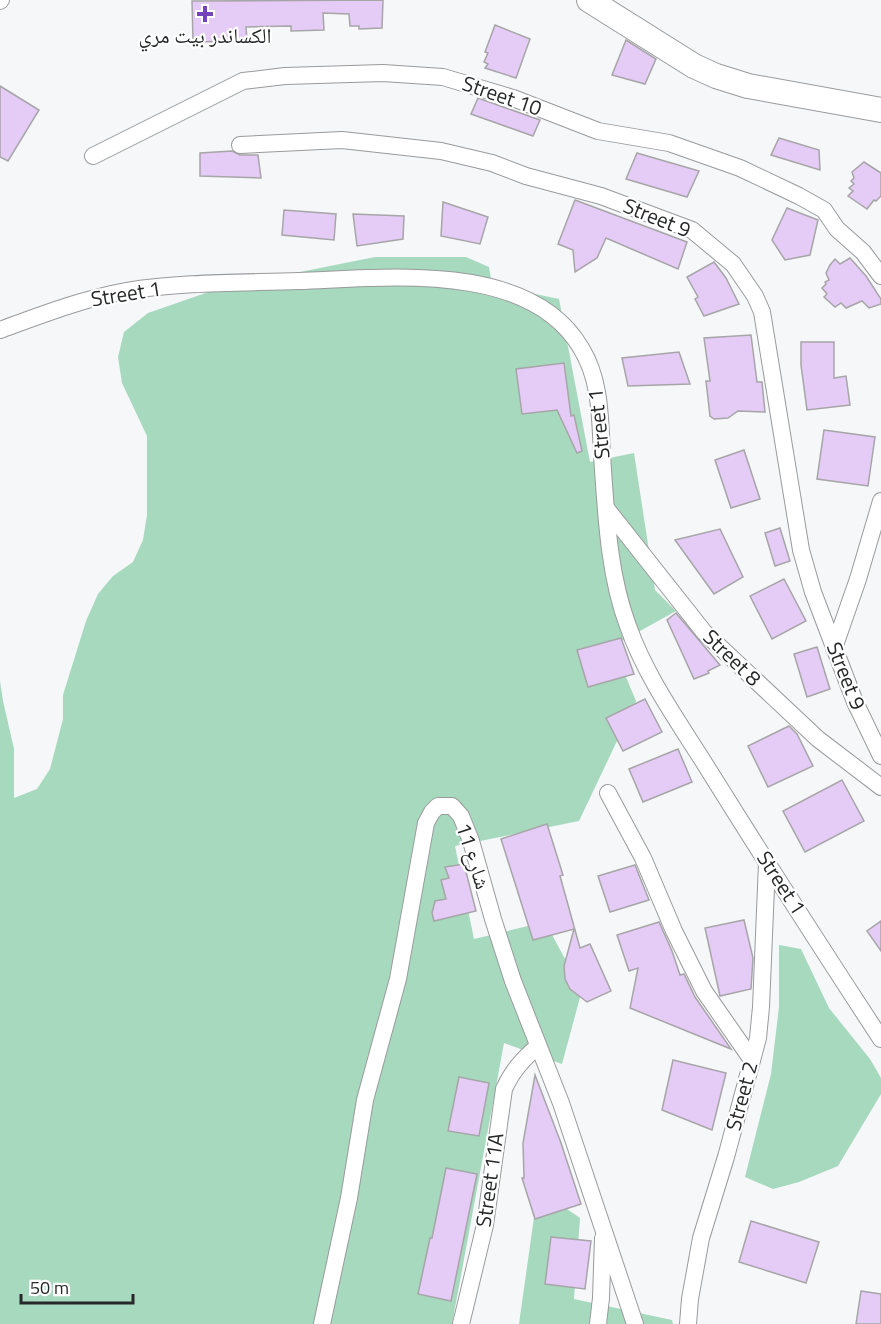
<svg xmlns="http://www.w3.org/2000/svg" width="881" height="1324" font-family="'Titillium Web','Noto Naskh Arabic',sans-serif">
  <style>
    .green { fill: #a6d9be }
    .building { fill: #e4ccf6; stroke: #a7a5a8; stroke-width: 1.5 }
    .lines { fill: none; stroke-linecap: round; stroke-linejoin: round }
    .minor-casing { stroke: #999a9c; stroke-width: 18 }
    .secondary-casing { stroke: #999a9c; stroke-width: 26 }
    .minor { stroke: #fff; stroke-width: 16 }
    .secondary { stroke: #fff; stroke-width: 24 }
    .poi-dot { fill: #7442b9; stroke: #fff; stroke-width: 2 }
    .labels { text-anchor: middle; stroke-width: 4.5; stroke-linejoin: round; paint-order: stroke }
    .poi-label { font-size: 21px; fill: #272829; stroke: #fff }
    .street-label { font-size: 21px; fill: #272829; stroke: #fff }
  </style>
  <rect width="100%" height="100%" fill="#f5f7f9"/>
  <g class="green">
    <path d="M375 257H466L489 267 492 285 559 299 590 462 634 453 655 590 676 611 613 646 636 701 579 821 455 846 474 939 545 922 582 990 562 1064 504 1043 452 1324H0V681L3 701 14 749V798L37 789 50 769 63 719V695L86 621 98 594 113 576 133 562 143 540 147 515V436L122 383 118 357 124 332 148 313 220 288Z"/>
    <path d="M779 945 801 949 829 1008 870 1059 881 1078V1094L838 1166 799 1182 773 1189 745 1177 771 1074 779 1007Z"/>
    <path d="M538 1189 580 1218 574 1299 672 1320 673 1324H519Z"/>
  </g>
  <g class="building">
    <path d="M383 0 382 28 359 29V26H350L349 14 323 13 324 30 291 31V26L246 27 247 41 193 42 192 1Z"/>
    <path d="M495 25 530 39 516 78 485 68 488 64 484 62 488 53 485 52Z"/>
    <path d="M626 40 656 59 645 84 612 75Z"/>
    <path d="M0 86 39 110 8 161 0 157Z"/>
    <path d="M478 98 540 120 533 136 471 114Z"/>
    <path d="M779 138 819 150 820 170 771 155Z"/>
    <path d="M232 151 240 155H258L261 178 200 176V153Z"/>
    <path d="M637 153 699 171 687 197 626 179Z"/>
    <path d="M864 162 881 173V196L876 201 874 200 867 209 848 196 853 191 849 188 854 184 851 181 854 178 852 172Z"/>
    <path d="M575 200 687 242 678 269 606 238 597 258 575 272 573 250 558 244Z"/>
    <path d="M443 202 488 217 480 244 441 236Z"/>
    <path d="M787 208 818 220 810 255 785 260 772 240Z"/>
    <path d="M284 210 336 214 334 240 282 235Z"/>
    <path d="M353 214 404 216 403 239 357 246Z"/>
    <path d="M850 258 866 276 881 299V304L869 308 862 301 846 308 841 303 835 307 824 297 827 294 822 288 826 284 825 282 829 280 826 273 830 265 835 259 840 264Z"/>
    <path d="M714 262 726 278 739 304 704 316 695 299 698 297 687 277Z"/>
    <path d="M751 335 757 382H762L765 412 738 411 728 418 714 419 710 416 706 381H710L704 338Z"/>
    <path d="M801 342H834V378L846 376 850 405 807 410 801 365Z"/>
    <path d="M679 352 690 384 628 386 622 358Z"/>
    <path d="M564 363 571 416 574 415 582 451 577 453 557 410 522 414 516 369Z"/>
    <path d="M824 430 875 437 868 486 817 479Z"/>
    <path d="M744 450 760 499 731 508 715 460Z"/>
    <path d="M780 528 790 561 775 566 765 533Z"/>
    <path d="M720 529 743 577 714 594 675 540Z"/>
    <path d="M784 579 806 621 772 639 750 596Z"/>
    <path d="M676 613 720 665 708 671 709 673 694 679 667 620Z"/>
    <path d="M621 638 634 674 588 687 577 650Z"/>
    <path d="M817 647 830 689 807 697 794 654Z"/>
    <path d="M645 699 662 732 623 751 606 718Z"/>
    <path d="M789 726 797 734 813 766 768 787 748 746Z"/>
    <path d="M678 749 692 782 643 802 629 769Z"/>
    <path d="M842 780 864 821 805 852 783 811Z"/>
    <path d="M547 824 563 875 560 876 580 948 590 944 611 991 587 1002 570 989 565 979 564 966 574 929 533 940 501 839Z"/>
    <path d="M464 864 476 911 434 921 432 913 435 901 446 899 441 880 449 878 445 867Z"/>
    <path d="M635 865 649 900 610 912 598 876Z"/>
    <path d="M744 920 753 958 751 989 720 996 705 928Z"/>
    <path d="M881 921V951L867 931Z"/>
    <path d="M659 922 672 951 680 975 684 974 695 997 731 1049 630 1008 638 968 629 971 617 935Z"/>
    <path d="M673 1060 726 1073 712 1130 662 1110Z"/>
    <path d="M535 1075 561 1143 581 1204 535 1219 522 1178H524L523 1143Z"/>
    <path d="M459 1077 489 1083 479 1136 448 1131Z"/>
    <path d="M446 1168 477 1174 451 1301 418 1294 430 1238H432Z"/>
    <path d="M751 1221 819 1242 806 1283 739 1262Z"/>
    <path d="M551 1237 591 1241 585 1289 545 1284Z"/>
    <path d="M861 1291 881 1294V1324H856Z"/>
  </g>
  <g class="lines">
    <g class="minor-casing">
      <g id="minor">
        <path d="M0 1 1 0"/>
        <path d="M240 145 342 140 441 151 492 163 526 176 601 196 692 230 733 264 755 296 762 312 801 550 813 592 855 702 881 756"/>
        <path d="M93 156 243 81 285 76 383 73 443 77 513 98 598 131 669 143 740 168 799 196 824 210 837 229 863 252 881 276"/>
        <path d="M0 330C41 315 82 299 126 291 182 282 241 283 299 281 385 278 529 260 581 348 601 380 600 419 602 455 606 511 608 573 628 626 647 680 683 728 713 777 768 865 824 952 881 1039"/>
        <path d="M606 508 704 632 818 739 881 787"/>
        <path d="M834 648 858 579 881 501"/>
        <path d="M608 793 643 858 674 931 704 991 752 1060"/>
        <path d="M322 1324 349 1198 365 1100 398 979 426 823 432 812 438 806H452L461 816 471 841 493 919 513 981 561 1103 635 1324"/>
        <path d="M461 1324 485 1225 504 1089C512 1071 523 1059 538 1046"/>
        <path d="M598 1324 601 1298 603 1238"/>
        <path d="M688 1324 690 1299 701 1238 726 1157 758 1038 761 1007 767 863"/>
      </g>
    </g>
    <g class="secondary-casing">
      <path id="secondary" d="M589 0 694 66 716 76 748 86 881 110"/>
    </g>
    <use href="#minor" class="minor"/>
    <use href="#secondary" class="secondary"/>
  </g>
  <path class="poi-dot" d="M202 5h6v6h6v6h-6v6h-6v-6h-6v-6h6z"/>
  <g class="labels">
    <g class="poi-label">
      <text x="205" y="43">الكساندر بيت مري</text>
    </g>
    <g class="street-label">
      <text transform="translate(502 96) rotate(19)" y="7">Street 10</text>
      <text transform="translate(657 218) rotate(22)" y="7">Street 9</text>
      <text transform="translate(126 294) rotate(-9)" y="7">Street 1</text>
      <text transform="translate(599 424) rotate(-96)" y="7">Street 1</text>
      <text transform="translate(732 658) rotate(44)" y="7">Street 8</text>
      <text transform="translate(846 676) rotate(68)" y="7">Street 9</text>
      <text transform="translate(473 856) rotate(72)" y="7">شارع 11</text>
      <text transform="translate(781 883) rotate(57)" y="7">Street 1</text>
      <text transform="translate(742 1096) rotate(-75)" y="7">Street 2</text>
      <text transform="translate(490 1180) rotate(-82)" y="7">Street 11A</text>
    </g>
  </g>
  <path d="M21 1294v9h112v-9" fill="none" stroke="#272829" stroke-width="3"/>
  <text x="30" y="1294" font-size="18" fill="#272829" stroke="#ffffff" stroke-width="4.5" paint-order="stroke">50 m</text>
</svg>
